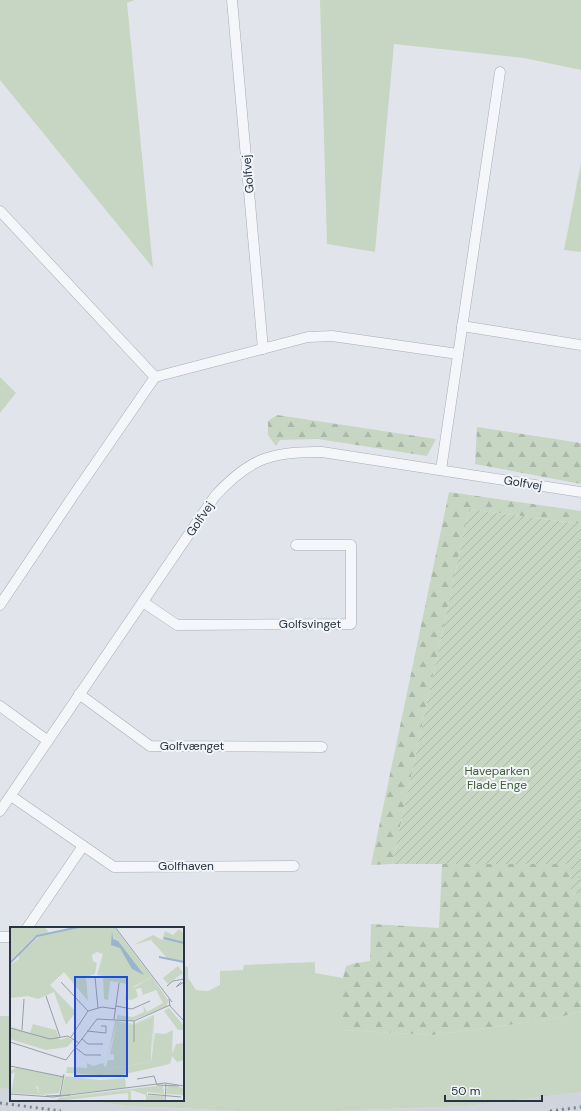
<svg xmlns="http://www.w3.org/2000/svg" width="581" height="1111" font-family="'DM Sans',sans-serif">
  <style>
    .built { fill: #cfd4dd }
    .grass { fill: #c7d6c2 }
    .forest { fill: url(#forest-firs) }
    .garden { fill: url(#garden-furrows) }
    .lines { fill: none; stroke-linecap: round; stroke-linejoin: round }
    .street-casing { stroke: #a6acb6; stroke-width: 11 }
    .street { stroke: #f4f6f9; stroke-width: 10 }
    .rail { stroke: #798596; stroke-width: 3; stroke-dasharray: 2 4; stroke-linecap: butt }
    .labels { text-anchor: middle; stroke-width: 4; stroke-linejoin: round; paint-order: stroke }
    .street-label { font-size: 12px; fill: #283344; stroke: #f1f4f8 }
    .park-label { font-size: 12px; fill: #3e6134; stroke: #f1f4f8 }
    .inset-river { fill: none; stroke: #9ab4ce; stroke-width: 2 }
    .inset-road { fill: none; stroke: #979ea8; stroke-width: 1 }
    .view { fill: #1d4ed8; fill-opacity: 0.15; stroke: #1d4ed8; stroke-width: 2 }
    .inset-edge { fill: none; stroke: #283344; stroke-width: 2 }
  </style>
  <defs>
    <pattern id="forest-firs" width="22" height="20" patternUnits="userSpaceOnUse"><rect width="22" height="20" fill="#c7d6c2"/><path d="M5 1l3.5 6h-7zM16 11l3.5 6h-7z" fill="#abb8a8"/></pattern>
    <pattern id="garden-furrows" width="10" height="10" patternUnits="userSpaceOnUse"><rect width="10" height="10" fill="#c7d6c2"/><path d="M-1 1l2-2M0 10L10 0M9 11l2-2" fill="none" stroke="#abb8a8"/></pattern>
  </defs>
  <rect width="100%" height="100%" fill="#e1e5eb"/>
  <g class="built">
    <path d="M0 1088 11 1089V1100H84L126 1106 241 1111H0Z"/>
    <path d="M581 1092V1111H335L467 1106Z"/>
  </g>
  <g class="grass">
    <path d="M0 0H135L127 3 153 268 0 80Z"/>
    <path d="M320 0H581V70L524 58 394 44 375 252 327 244Z"/>
    <path d="M581 163V252L564 250Z"/>
    <path d="M0 377 16 393 0 413Z"/>
    <path d="M315 962V973L343 978V1030L432 1035 554 1019 581 1011V1092L467 1106 335 1111H241L126 1106 84 1100H183V966L188 967V978L196 990 208 991 220 985V971L243 970 244 965Z"/>
    <path d="M0 1016H11V1089L0 1088Z"/>
  </g>
  <g class="forest">
    <path d="M277 415 436 439 427 456 318 439 280 440 276 446 268 435V421Z"/>
    <path d="M477 427 581 443V484L475 464Z"/>
    <path d="M449 492 581 511V524L469 509 392 864 371 865Z"/>
    <path d="M442 864H571V893L581 894V1011L554 1019 432 1035 343 1030V978L346 966 356 963 370 961 371 924 439 928Z"/>
  </g>
  <path class="garden" d="M469 509 581 524V894L571 893V864H392Z"/>
  <g class="lines">
    <g class="street-casing">
      <g id="street">
        <path d="M232 0 263 349"/>
        <path d="M0 211 155 377"/>
        <path d="M462 326 581 345"/>
        <path d="M441 470 500 72"/>
        <path d="M143 602 177 625 351 624V545H296"/>
        <path d="M0 605 71 499 155 377 308 337 332 336 458 354"/>
        <path d="M79 694 150 746 322 747"/>
        <path d="M0 706 48 741"/>
        <path d="M11 796 114 867 294 866"/>
        <path d="M0 811 215 496C250 458 272 451 322 452L581 492"/>
        <path d="M27 928 83 846"/>
        <path d="M0 937H11"/>
      </g>
    </g>
    <use href="#street" class="street"/>
    <g class="rail">
      <path d="M0 1103 61 1111"/>
      <path d="M550 1111 581 1107"/>
    </g>
  </g>
  <g class="labels">
    <g class="street-label">
      <text transform="translate(248 174) rotate(-95)" y="4">Golfvej</text>
      <text transform="translate(523 483) rotate(9)" y="4">Golfvej</text>
      <text transform="translate(200 519) rotate(-56)" y="4">Golfvej</text>
      <text x="310" y="628">Golfsvinget</text>
      <text x="192" y="750">Golfvænget</text>
      <text x="186" y="870">Golfhaven</text>
    </g>
    <g class="park-label">
      <text x="497" y="775">Haveparken<tspan x="497" dy="14">Flade Enge</tspan></text>
    </g>
  </g>
  <g transform="translate(10 927)">
    <rect width="174" height="174" fill="#e1e5eb"/>
    <path d="M0 0H34L39 5 24 10 0 34ZM71 0H104L142 50 123 60 128 70 121 73 115 72 118 57 100 54 98 73 94 72 93 49 87 48 93 27 87 25 82 28 83 34 87 36 85 47 76 50 78 74 54 45 40 58 66 85 56 98 44 65 28 72 18 69 0 71V38L9 32V28L30 9ZM169 2 174 7V35L157 31 141 13 123 18 143 8 152 13 155 4 163 8ZM168 39 173 46 158 57 153 51ZM159 81 174 99V103H168L154 84ZM23 97 46 103 50 113 58 110 63 114 57 120 36 123 0 112 2 100 20 106ZM163 103 162 127 166 117 174 116V133L167 135 162 129 160 137 106 149 56 146 57 140 77 141V136L83 139 93 136 96 142 141 135 145 106 155 107ZM6 141 20 143 29 167 49 166 33 168 1 166 5 145 0 148V144ZM158 158 174 161 173 168 156 167ZM146 159H153L154 167 137 165V168L154 169 153 174H136V168L121 163 49 171 47 174 48 171 52 170Z" fill="#c7d6c2"/>
    <path d="M142 50 158 73 157 79 121 94 107 92V88L123 90 134 85 133 78 137 85 153 76 146 63 133 68 131 61 126 62 128 70 123 61ZM144 88 143 124 142 90 124 98 107 96 98 127 105 94 124 97ZM141 125V135L95 142 98 133H104V127L126 130V128H141ZM20 143 53 150 49 166 29 167 28 160 20 155ZM55 149 90 153 115 151 116 161 51 168ZM121 163V174H118V166L47 174 49 171Z" fill="#c7d6c2"/>
    <path d="M143 90 141 128H126V131L100 127 107 96 124 98Z" fill="#c7d6c2"/>
    <path d="M102 4 103 12 108 14 134 48 122 42 110 21 101 18Z" fill="#9ab4ce"/>
    <path class="inset-river" d="M154 11 174 16M149 30 174 35M0 36 27 9 69 0"/>
    <path class="inset-road" d="M105 0 162 75M85 50 88 81M51 55 78 84M171 55 166 60 174 55M157 59 163 54 174 52M36 69 50 110M159 72 160 79 174 94M106 79 122 82 140 74M104 92 109 56M0 101 40 112 58 109 69 116M12 103 14 72M77 104 96 106V99H91M61 110 78 84 92 80 106 82M72 112 78 117H93M0 115 56 133 87 92 124 94 160 78M124 115V94M66 121 75 128H91M0 139 54 150M127 152 144 149 147 158M147 158 169 159M0 167 43 170 155 156 174 159M138 167 171 170M36 169 60 168M50 169 54 147M155 174 156 157"/>
    <path class="view" d="M65 50H117V149H65Z"/>
    <rect width="174" height="174" class="inset-edge"/>
  </g>
  <path d="M445 1095v6h97v-6" fill="none" stroke="#283344" stroke-width="2"/>
  <text x="451" y="1095" font-size="12" fill="#283344" stroke="#f1f4f8" stroke-width="3" paint-order="stroke">50 m</text>
</svg>
